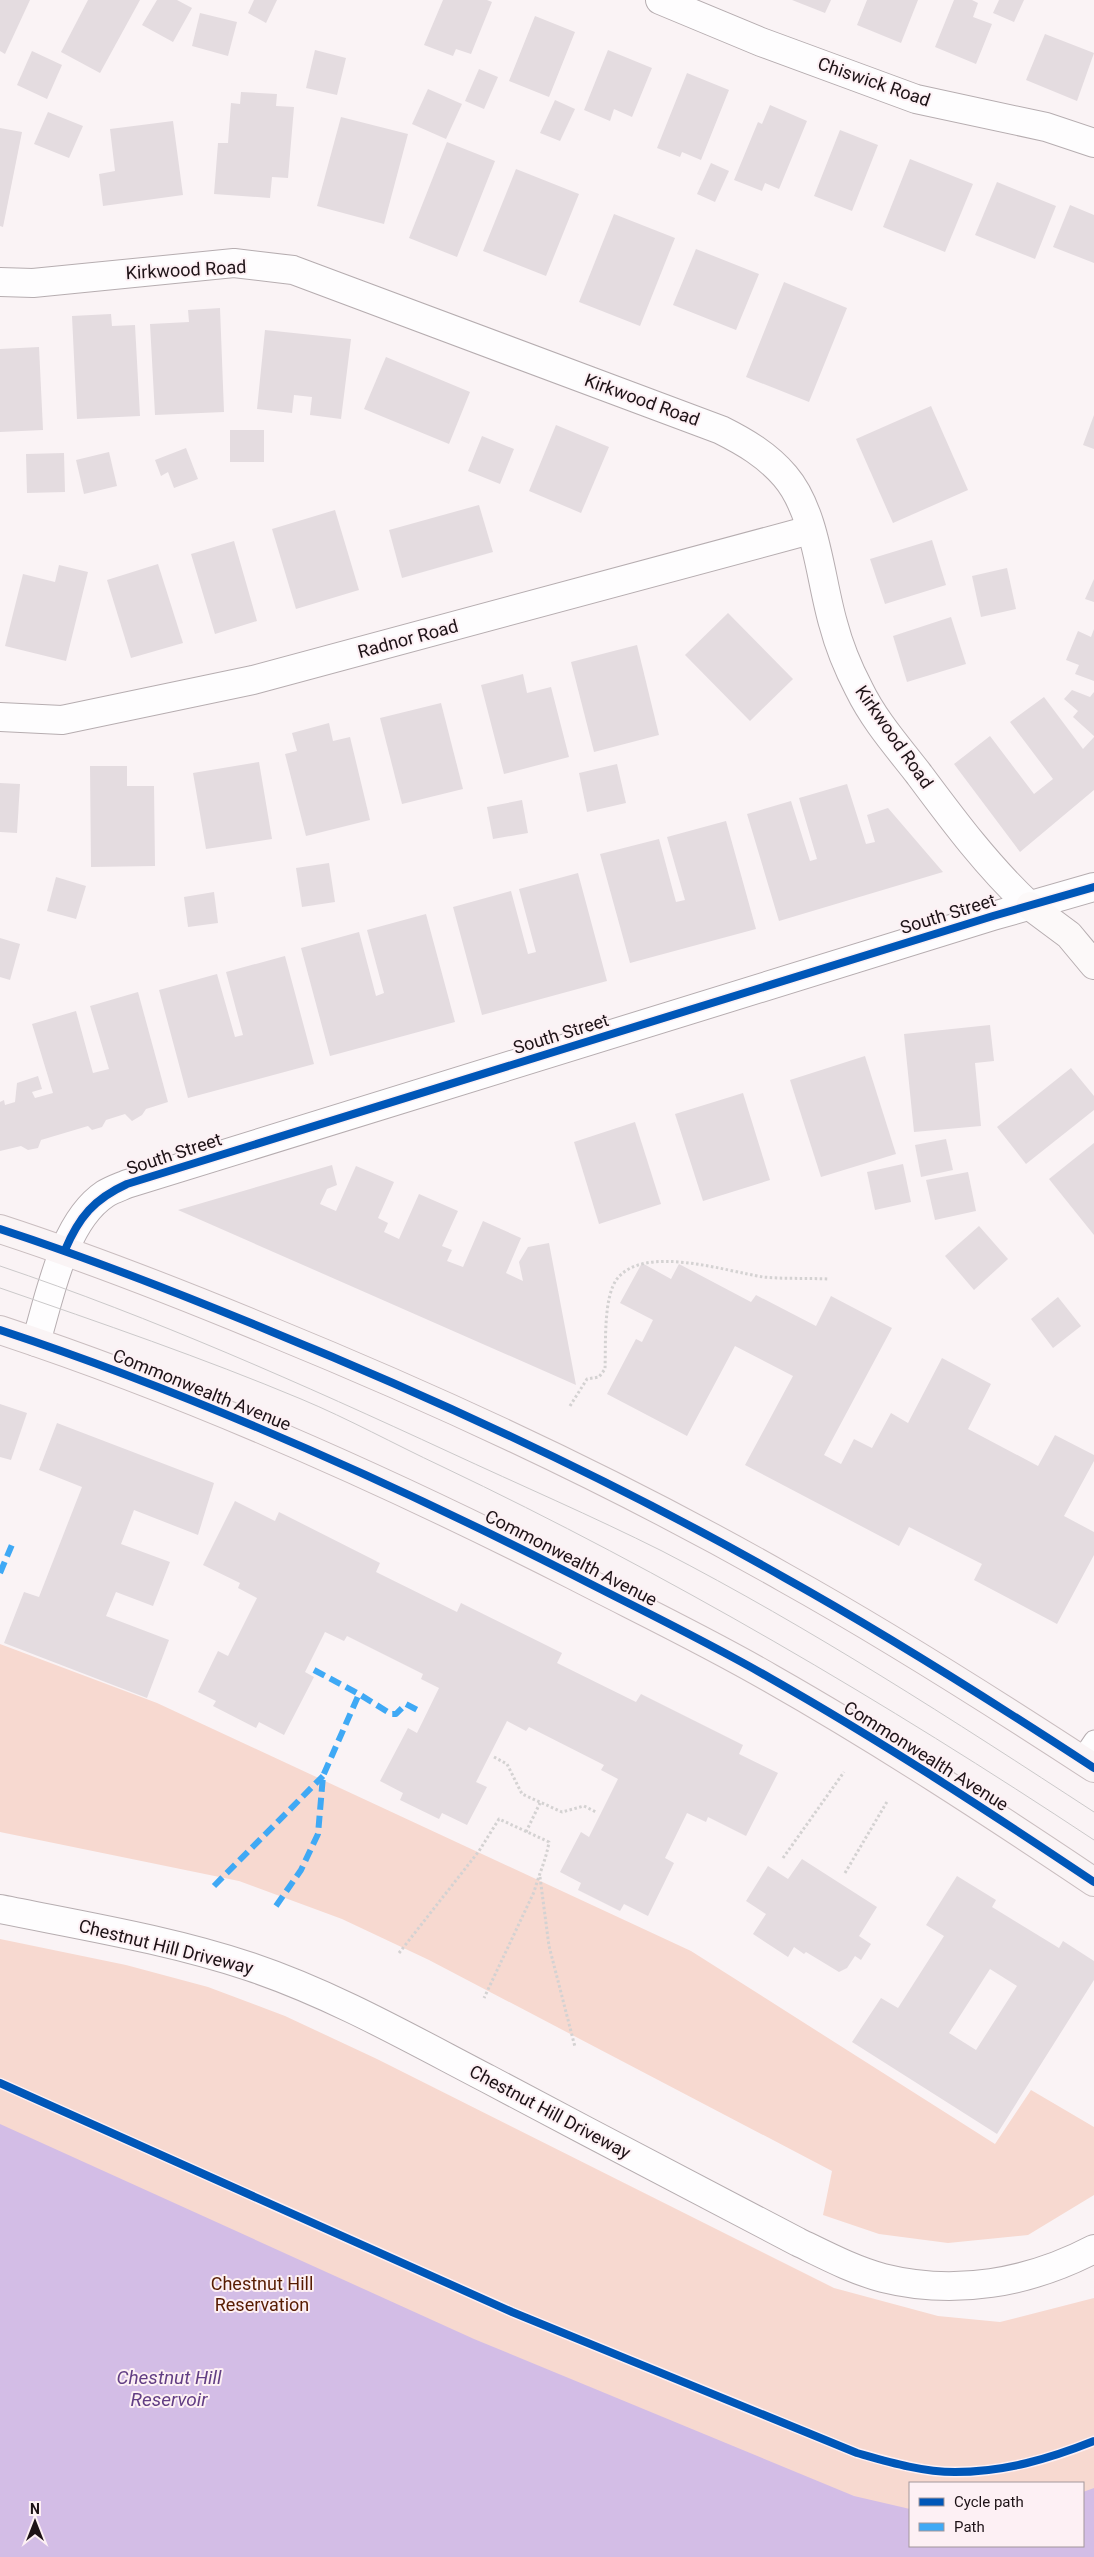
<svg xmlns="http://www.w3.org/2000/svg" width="1094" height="2557" font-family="Roboto,sans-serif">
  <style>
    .green { fill: #f7d9d0; fill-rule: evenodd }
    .water { fill: #d3bde6 }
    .building { fill: #e4dce0; fill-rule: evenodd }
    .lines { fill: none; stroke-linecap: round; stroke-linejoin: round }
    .lane-casing { stroke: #b6adb0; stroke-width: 21 }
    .street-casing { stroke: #b6adb0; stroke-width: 30 }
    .secondary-casing { stroke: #b6adb0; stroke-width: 30 }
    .primary-casing { stroke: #c9bdbf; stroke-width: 30 }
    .path { stroke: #d4d2d2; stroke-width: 3; stroke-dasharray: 2.5 2.5; stroke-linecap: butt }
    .lane { stroke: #fefdfe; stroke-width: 19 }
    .street { stroke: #fefdfe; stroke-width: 28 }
    .secondary { stroke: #fcf9f9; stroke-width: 28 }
    .primary { stroke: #faf4f5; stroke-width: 28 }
    .tram { stroke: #cbc9ca; stroke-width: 1 }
    .quiet { stroke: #3fa9f5; stroke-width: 6; stroke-dasharray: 12 6; stroke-linecap: butt }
    .cycleway-casing { stroke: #fdf0f4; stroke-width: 11 }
    .cycleway { stroke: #0057b8; stroke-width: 8 }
    .labels { text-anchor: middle; stroke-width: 4; stroke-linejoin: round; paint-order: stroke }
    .street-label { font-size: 18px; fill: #1d1216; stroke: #fdf0f4 }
    .park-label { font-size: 18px; fill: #571c02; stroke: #fdf0f4 }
    .water-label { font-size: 19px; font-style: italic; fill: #623e84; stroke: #fdf0f4 }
  </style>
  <rect width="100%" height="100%" fill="#faf3f5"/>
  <g class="green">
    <path d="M0 1644 157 1703 691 1951 995 2144 1031 2090 1094 2127V2195L1028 2235 948 2243 879 2234 823 2215 832 2171 429 1960 342 1919 239 1881 0 1832Z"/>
    <path d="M0 1939 126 1965 208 1987 285 2016 377 2059 834 2288 938 2316 1000 2322 1094 2298V2557H0ZM910 2483H1083V2546H910Z"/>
  </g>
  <path class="water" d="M0 2124 474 2339 854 2496 910 2509V2546H1083V2492L1094 2488V2557H0Z"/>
  <g class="building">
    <path d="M0 0H30L5 54 0 51Z"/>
    <path d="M88 0H140L100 73 61 52Z"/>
    <path d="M157 0H177L192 8 173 42 142 25Z"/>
    <path d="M254 0H277L266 23 248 13Z"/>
    <path d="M443 0H487L492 2 471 54 456 49 453 56 424 45Z"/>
    <path d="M792 0H831L825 13Z"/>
    <path d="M867 0H918L901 43 857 25Z"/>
    <path d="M954 0H972L978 3 973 17 992 24 976 64 935 47Z"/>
    <path d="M999 0H1024L1014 22 993 13Z"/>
    <path d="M200 13 237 22 228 56 192 46Z"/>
    <path d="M535 16 575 32 549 97 509 81Z"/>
    <path d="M1045 34 1094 53 1077 101 1026 80Z"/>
    <path d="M315 50 346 58 337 95 306 88Z"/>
    <path d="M608 50 652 68 632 117 614 109 610 121 584 110Z"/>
    <path d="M32 51 62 65 47 99 17 85Z"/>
    <path d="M479 69 498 77 484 109 465 101Z"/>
    <path d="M687 73 729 90 701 160 682 152 680 157 657 148Z"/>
    <path d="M428 89 462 104 446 139 412 124Z"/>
    <path d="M241 92 277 94 276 106 294 107 288 178 272 177 270 198 214 194 218 143H228L231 103 240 104Z"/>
    <path d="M555 100 575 109 560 141 540 133Z"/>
    <path d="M770 105 807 121 779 189 765 183 762 191 734 180 758 122 762 124Z"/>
    <path d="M48 112 83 126 69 158 34 144Z"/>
    <path d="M341 117 408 134 384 224 317 206Z"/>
    <path d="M173 121 183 195 103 206 99 174 115 171 110 129Z"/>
    <path d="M0 128 22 132 3 227 0 226Z"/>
    <path d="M840 130 878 145 852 211 814 196Z"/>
    <path d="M447 142 495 161 457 257 409 238Z"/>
    <path d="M910 159 973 184 945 252 883 227Z"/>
    <path d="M711 163 729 171 715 202 697 194Z"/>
    <path d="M516 169 579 194 546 276 483 251Z"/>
    <path d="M997 182 1056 206 1035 259 975 235Z"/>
    <path d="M1070 205 1094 215V263L1053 247Z"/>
    <path d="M614 214 675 238 640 326 579 302Z"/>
    <path d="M696 249 759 274 736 330 673 305Z"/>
    <path d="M784 282 847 308 809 402 746 377Z"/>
    <path d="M220 308 224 412 155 415 150 324 189 322 188 310Z"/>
    <path d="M111 314 112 326 135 325 140 416 77 419 72 316Z"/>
    <path d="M265 330 351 339 341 419 310 415 312 397 294 395 292 413 257 409Z"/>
    <path d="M39 347 43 430 0 432V349Z"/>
    <path d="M386 357 470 392 449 444 364 409Z"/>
    <path d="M931 406 968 490 893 523 856 439Z"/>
    <path d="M1094 415V449L1083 445Z"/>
    <path d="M556 425 609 447 581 513 529 491Z"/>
    <rect x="230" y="430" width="34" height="32"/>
    <path d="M482 436 514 449 500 484 468 471Z"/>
    <path d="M186 448 198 479 174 488 168 472 161 476 155 460Z"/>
    <path d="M109 452 117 486 84 494 76 460Z"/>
    <path d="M64 453 65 492 27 493 26 454Z"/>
    <path d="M479 505 493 552 402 578 389 530Z"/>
    <path d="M335 510 359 590 296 609 272 529Z"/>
    <path d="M932 540 946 585 885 604 870 559Z"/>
    <path d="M234 541 257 621 215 634 191 554Z"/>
    <path d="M158 564 183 643 131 658 107 580Z"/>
    <path d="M59 565 88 572 66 661 5 646 23 574 55 582Z"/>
    <path d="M1007 568 1016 609 981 617 972 576Z"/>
    <path d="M1094 579V602L1085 599Z"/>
    <path d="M728 613 793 679 750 721 685 655Z"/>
    <path d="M951 617 966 664 907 682 893 636Z"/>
    <path d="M1094 629V681L1075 674 1079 665 1066 660 1078 631 1091 637Z"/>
    <path d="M637 645 659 735 594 752 571 662Z"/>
    <path d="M523 674 527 693 551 687 569 757 504 774 481 685Z"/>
    <path d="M1072 690 1090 697 1094 692V736L1073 717 1078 711 1064 699Z"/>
    <path d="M1044 697 1083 749 1094 737V790L1020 852 954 764 990 736 1034 794 1053 779 1010 722Z"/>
    <path d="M441 703 463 789 402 804 380 718Z"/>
    <path d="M329 723 333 741 350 737 370 820 306 836 285 754 297 751 292 733Z"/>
    <path d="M259 762 272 839 206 849 193 773Z"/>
    <path d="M617 764 626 803 587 812 579 773Z"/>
    <path d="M90 766H127V786H154L155 866 91 867Z"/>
    <path d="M0 783 20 784 17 833 0 832Z"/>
    <path d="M847 784 866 844 875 842 867 815 888 808 943 872 779 921 747 814 791 801 810 861 817 859 799 798Z"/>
    <path d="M522 800 528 833 493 839 487 807Z"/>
    <path d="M726 821 756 929 630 963 600 854 659 839 676 902 685 900 667 837Z"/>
    <path d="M329 863 335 902 302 907 296 868Z"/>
    <path d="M578 873 607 981 482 1015 453 907 511 891 528 954 536 952 519 889Z"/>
    <path d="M56 877 86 886 76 919 47 911Z"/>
    <path d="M214 892 218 923 188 927 184 897Z"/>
    <path d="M426 914 455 1022 330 1056 301 948 359 932 376 996 384 993 367 930Z"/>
    <path d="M0 938 20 944 10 980 0 977Z"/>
    <path d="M285 956 314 1064 188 1098 159 990 217 974 235 1037 243 1035 226 972Z"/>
    <path d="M138 992 168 1102 146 1109 142 1115 132 1121 125 1114 106 1120 102 1127 92 1130 88 1126 41 1140 38 1148 28 1150 21 1146 0 1151V1102L4 1100 5 1105 15 1102 17 1083 38 1076 42 1089 32 1092 35 1098 53 1093 32 1024 76 1011 93 1073 109 1069 90 1006Z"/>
    <path d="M990 1025 994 1061 975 1063 981 1126 914 1132 904 1034Z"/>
    <path d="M865 1056 896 1154 821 1177 790 1080Z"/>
    <path d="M1071 1068 1094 1096V1110L1026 1164 997 1127Z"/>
    <path d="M743 1093 770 1180 703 1201 675 1114Z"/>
    <path d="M635 1122 661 1204 599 1224 574 1142Z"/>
    <path d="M946 1139 953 1170 921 1177 915 1145Z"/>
    <path d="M1094 1143V1235L1049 1179Z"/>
    <path d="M903 1164 911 1202 875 1210 867 1172Z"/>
    <path d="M332 1165 337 1185 327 1189 320 1204 336 1211 356 1166 394 1182 378 1218 388 1223 384 1232 399 1239 419 1194 458 1211 442 1246 452 1250 447 1261 463 1267 483 1221 521 1238 506 1273 523 1281 519 1262 528 1247 549 1243 576 1385 178 1210Z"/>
    <path d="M968 1172 976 1211 935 1220 926 1180Z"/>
    <path d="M979 1226 1008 1259 974 1290 945 1256Z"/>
    <path d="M642 1263 671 1279 679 1264 751 1302 756 1295 816 1326 831 1296 892 1328 824 1455 841 1464 854 1439 872 1448 891 1413 908 1423 942 1358 991 1384 968 1429 1038 1466 1055 1435 1094 1455V1461L1064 1516 1094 1532V1555L1057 1624 974 1580 982 1564 909 1527 899 1546 745 1465 793 1376 735 1346 687 1436 607 1394 636 1339 642 1342 653 1320 620 1303Z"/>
    <path d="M1058 1297 1081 1326 1053 1348 1031 1319Z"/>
    <path d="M0 1404 27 1413 11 1460 0 1457Z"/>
    <path d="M57 1423 214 1483 198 1535 134 1510 121 1544 170 1562 153 1606 116 1592 106 1616 169 1640 147 1698 4 1643 24 1592 39 1597 82 1487 39 1470Z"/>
    <path d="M235 1501 275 1521 279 1512 380 1563 376 1572 457 1612 461 1603 562 1653 557 1663 636 1702 641 1694 743 1745 739 1754 778 1773 746 1836 708 1817 706 1822 687 1813 665 1858 674 1863 648 1916 624 1904 620 1911 578 1890 581 1883 560 1872 581 1832 589 1837 618 1779 601 1770 604 1765 529 1727 526 1731 507 1721 476 1782 487 1787 467 1825 442 1813 439 1819 400 1800 403 1793 380 1781 408 1728 417 1733 439 1688 421 1679 423 1674 347 1636 344 1641 325 1632 305 1672 314 1677 284 1735 259 1722 256 1728 213 1706 216 1701 198 1692 218 1651 228 1656 257 1598 238 1588 240 1583 203 1565Z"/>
    <path d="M802 1859 877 1907 859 1936 871 1944 861 1960 855 1956 847 1968 839 1972 806 1952 804 1954 794 1947 788 1957 753 1934 766 1914 746 1901 768 1866 788 1879Z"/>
    <path d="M957 1876 996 1900 992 1907 1059 1948 1063 1941 1094 1961V1980L997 2134 852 2042 881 1998 898 2008 944 1936 926 1925ZM990 1969 1017 1986 976 2050 949 2033Z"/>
  </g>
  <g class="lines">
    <g class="lane-casing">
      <path id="lane" d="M1081 1759 1094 1740"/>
    </g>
    <g class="street-casing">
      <g id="street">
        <path d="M660 0 761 42 916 99 1046 127 1094 143"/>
        <path d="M0 282 33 283 234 263 293 270 721 430C745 442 767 455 785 476 816 512 820 578 833 623 839 646 848 668 859 689 874 720 897 746 918 773 953 820 987 866 1030 906"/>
        <path d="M0 717 62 720 253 680 810 530"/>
        <path d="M36 1342C50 1296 63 1222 105 1194 111 1190 120 1187 127 1184L993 916 1094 887"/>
        <path d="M0 1909C84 1926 170 1940 251 1967 334 1995 411 2039 488 2079 591 2134 695 2188 798 2242 825 2255 853 2270 883 2278 955 2296 1029 2283 1094 2249"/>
      </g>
    </g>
    <g class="secondary-casing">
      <path id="secondary" d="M1030 906 1069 935 1094 965"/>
    </g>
    <g class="primary-casing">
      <g id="primary">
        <path d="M0 1229C92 1259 181 1294 270 1331 446 1403 620 1484 785 1578 891 1637 993 1702 1094 1768"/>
        <path d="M0 1330C197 1395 388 1481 573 1575 639 1609 706 1641 770 1678 881 1741 988 1811 1094 1882"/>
      </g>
    </g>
    <g class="path">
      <path d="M570 1406 587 1379 599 1377 605 1369C606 1346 603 1297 617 1279 644 1244 725 1271 763 1277 784 1279 806 1278 828 1279"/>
      <path d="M494 1757 507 1764 522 1794 562 1812 584 1806 596 1812"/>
      <path d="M526 1832 540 1803"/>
      <path d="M783 1858 844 1772"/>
      <path d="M845 1873 888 1800"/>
      <path d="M540 1877 549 1946 575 2047"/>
      <path d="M399 1953 479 1851 499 1819 549 1842C546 1860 539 1874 534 1892L484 1998"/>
    </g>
    <use href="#lane" class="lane"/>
    <use href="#street" class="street"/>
    <use href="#secondary" class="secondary"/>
    <use href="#primary" class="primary"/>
    <g class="tram">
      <path d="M0 1266C154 1318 302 1384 449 1452 520 1485 592 1516 662 1551 811 1628 953 1720 1094 1812"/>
      <path d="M0 1288C101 1323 203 1358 301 1399 349 1419 394 1444 441 1466 668 1574 884 1701 1094 1840"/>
    </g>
    <g class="quiet">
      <path d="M0 1573 14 1540"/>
      <path d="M314 1670 359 1694 391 1714H396L406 1704 421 1712"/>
      <path d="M214 1886 323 1776"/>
      <path d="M276 1906 301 1870 318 1834 323 1776 359 1694"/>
    </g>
    <g class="cycleway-casing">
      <g id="cycleway">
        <path d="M0 1229C92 1259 181 1294 270 1331 446 1403 620 1484 785 1578 891 1637 993 1702 1094 1768"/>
        <path d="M65 1250C79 1217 94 1199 127 1184L993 916 1094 887"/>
        <path d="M0 1330C197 1395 388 1481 573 1575 639 1609 706 1641 770 1678 881 1741 988 1811 1094 1882"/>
        <path d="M0 2083 512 2312 857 2453C889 2462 922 2472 955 2472 1004 2472 1049 2459 1094 2441"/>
      </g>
    </g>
    <use href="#cycleway" class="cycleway"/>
  </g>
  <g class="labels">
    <g class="street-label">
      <text transform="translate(874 82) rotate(19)" y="6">Chiswick Road</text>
      <text transform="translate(186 270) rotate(-3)" y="6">Kirkwood Road</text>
      <text transform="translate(642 400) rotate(20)" y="6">Kirkwood Road</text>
      <text transform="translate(408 639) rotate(-15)" y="6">Radnor Road</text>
      <text transform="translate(894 737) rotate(55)" y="6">Kirkwood Road</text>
      <text transform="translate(948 914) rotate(-17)" y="6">South Street</text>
      <text transform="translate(561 1034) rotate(-17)" y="6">South Street</text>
      <text transform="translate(174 1154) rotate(-18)" y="6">South Street</text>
      <text transform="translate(202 1390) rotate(22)" y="6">Commonwealth Avenue</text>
      <text transform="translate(571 1558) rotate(27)" y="6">Commonwealth Avenue</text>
      <text transform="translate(926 1756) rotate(32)" y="6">Commonwealth Avenue</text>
      <text transform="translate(166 1947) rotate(14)" y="6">Chestnut Hill Driveway</text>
      <text transform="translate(550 2112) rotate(28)" y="6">Chestnut Hill Driveway</text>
    </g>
    <g class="park-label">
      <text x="262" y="2290">Chestnut Hill<tspan x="262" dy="21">Reservation</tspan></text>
    </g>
    <g class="water-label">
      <text x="169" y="2384">Chestnut Hill<tspan x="169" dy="22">Reservoir</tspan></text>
    </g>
  </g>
  <rect x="909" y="2482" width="175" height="65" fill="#fdf0f4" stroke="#a3979b"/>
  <rect x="919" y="2498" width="25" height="8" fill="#0057b8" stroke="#a3979b"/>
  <text x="954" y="2507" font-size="15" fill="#1d1216">Cycle path</text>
  <rect x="919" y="2523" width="25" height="8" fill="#3fa9f5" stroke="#a3979b"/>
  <text x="954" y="2532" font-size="15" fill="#1d1216">Path</text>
  <g transform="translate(35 2522)" stroke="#fdf0f4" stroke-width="4" paint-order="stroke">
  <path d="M0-4L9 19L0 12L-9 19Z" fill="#1d1216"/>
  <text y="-8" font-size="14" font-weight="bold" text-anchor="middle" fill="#1d1216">N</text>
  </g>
</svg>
